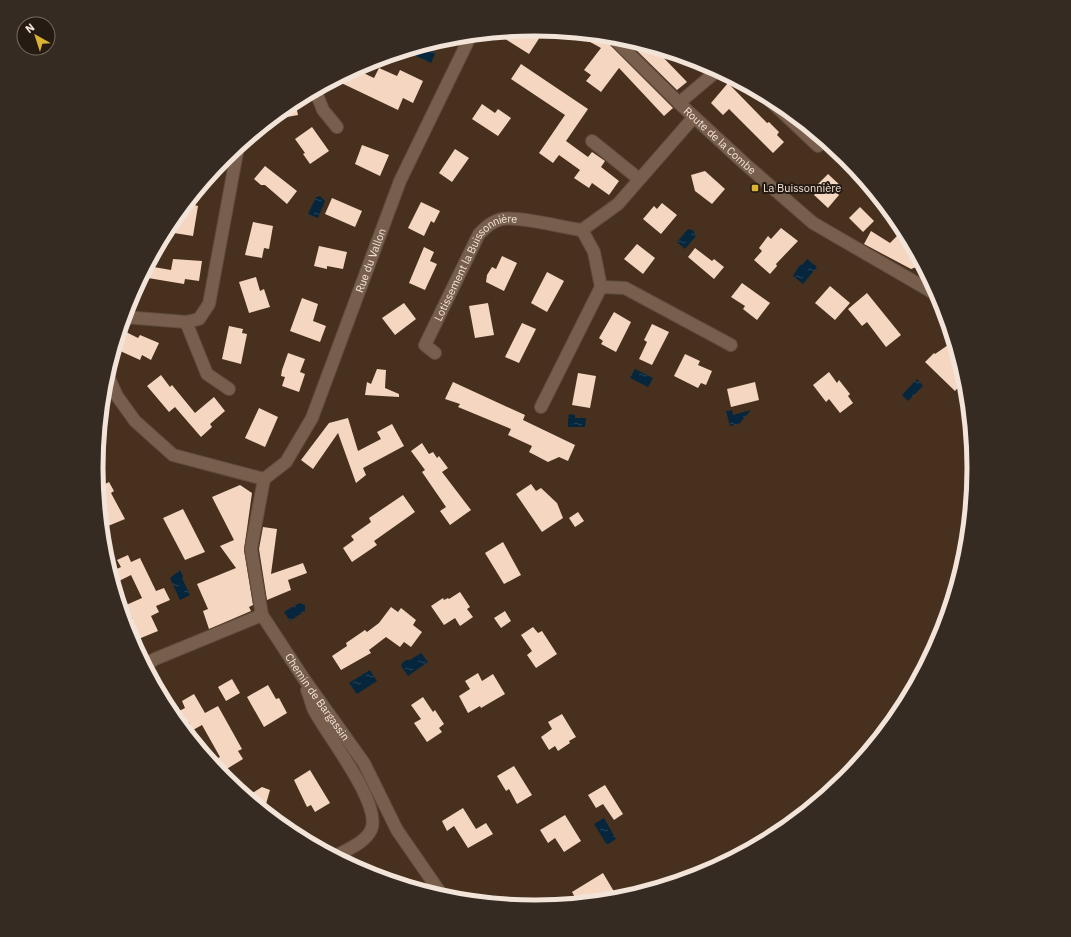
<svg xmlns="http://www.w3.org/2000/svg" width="1071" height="937" font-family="'IBM Plex Sans',sans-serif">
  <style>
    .water { fill: url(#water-ripples) }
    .building { fill: #f5d6c1 }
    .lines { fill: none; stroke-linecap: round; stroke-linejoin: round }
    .street-casing { stroke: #604c3d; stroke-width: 14 }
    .street { stroke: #785e4c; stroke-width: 12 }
    .poi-dot { fill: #dcb233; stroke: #251b13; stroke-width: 1.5 }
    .labels { text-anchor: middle; stroke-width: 4; stroke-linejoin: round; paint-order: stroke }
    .street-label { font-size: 11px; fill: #f3e4d9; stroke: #251b13 }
    .poi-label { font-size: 11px; fill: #f3e4d9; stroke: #251b13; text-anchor: start }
    .rim { fill: none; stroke: #f3e4d9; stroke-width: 5 }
  </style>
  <defs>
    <pattern id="water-ripples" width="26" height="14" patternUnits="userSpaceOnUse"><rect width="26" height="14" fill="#05263c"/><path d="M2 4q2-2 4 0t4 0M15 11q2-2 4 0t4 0" fill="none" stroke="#2a4558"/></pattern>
  </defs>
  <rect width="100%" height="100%" fill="#47301e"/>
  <g class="water">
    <path d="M418 47 426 50 432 49 435 54 431 63 414 55Z"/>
    <path d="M320 196 325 201 318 218 308 214 316 197Z"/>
    <path d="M688 229 693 230 696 236 685 249 677 242Z"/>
    <path d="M807 259 817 267 803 284 793 276 799 266 803 264Z"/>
    <path d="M635 369 653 378 648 387 630 378Z"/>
    <path d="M917 379 923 386 908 401 902 395Z"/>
    <path d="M732 410 733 415 751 410 739 424 730 426 726 411Z"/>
    <path d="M570 414 575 415V418H586L585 427H568V416Z"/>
    <path d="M180 570 183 576 182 578 190 595 180 600 170 578Z"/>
    <path d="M299 603 305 605V611L290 621 284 612Z"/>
    <path d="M421 653 428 662 408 676 401 666 402 663 406 660H410Z"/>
    <path d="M370 670 377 681 357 694 349 683Z"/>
    <path d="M604 818 616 839 607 845 594 824Z"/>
  </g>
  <g class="building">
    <path d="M532 29 540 37 529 54 496 33Z"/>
    <path d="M574 33 604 36 606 41 673 108 664 116 619 68 601 92 586 81 591 75 584 70 601 48Z"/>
    <path d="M624 38 662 50 659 53 687 82 677 90Z"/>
    <path d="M521 64 588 109 566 141 588 157 592 152 605 161 601 167 619 181 609 195 592 183 589 188 574 178 580 170 559 155 553 163 539 153 565 115 511 79Z"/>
    <path d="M379 68 397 76 400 70 423 81 413 103 403 98 398 110 335 80 355 69 374 78Z"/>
    <path d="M728 83 767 123 769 122 779 132 777 135 784 142 773 153 729 109 723 115 711 103Z"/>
    <path d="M295 101 298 115 271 120 292 103Z"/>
    <path d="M482 104 495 113 498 109 511 118 498 136 472 119Z"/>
    <path d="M312 127 329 151 310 164 303 154 305 153 295 139Z"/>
    <path d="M362 145 389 155 380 176 355 164Z"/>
    <path d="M455 149 469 158 452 182 439 173Z"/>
    <path d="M265 166 297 191 287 204 265 185H261L254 179Z"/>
    <path d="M705 171 725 189 712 204 695 191 691 175Z"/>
    <path d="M828 174 843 188 838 194 839 195 828 208 814 195 820 188 817 185Z"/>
    <path d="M332 198 362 211 355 227 325 214Z"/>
    <path d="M421 202 440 211 434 223 431 221 424 236 408 228Z"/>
    <path d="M187 203 198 206 193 236 174 233 177 216Z"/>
    <path d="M662 203 677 215 661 234 643 219 654 206 657 209Z"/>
    <path d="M860 207 874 221 863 232 849 218Z"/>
    <path d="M253 222 273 226 269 249 264 248 262 258 245 255Z"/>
    <path d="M781 228 798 241 776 264 777 266 770 274 754 260 762 251 759 248 768 236 771 239Z"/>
    <path d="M871 231 890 243 898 235 910 241 922 265 911 269 864 244Z"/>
    <path d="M637 244 655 258 643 274 624 259Z"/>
    <path d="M319 246 347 252 343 269 327 266V269L314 266Z"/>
    <path d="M424 247 434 252 430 261 437 264 425 290 409 283Z"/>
    <path d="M695 248 712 261 714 259 724 267 714 279 688 257Z"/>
    <path d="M502 256 517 263 504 291 486 282 487 275 492 267 496 269Z"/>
    <path d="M173 259 202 261 199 281 185 279 184 284 142 277 148 266 171 270Z"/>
    <path d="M547 272 564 281 547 312 531 303Z"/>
    <path d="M256 277 260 291 264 289 270 307 249 313 239 282Z"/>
    <path d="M742 283 770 303 757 320 743 309 745 306 731 297Z"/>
    <path d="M830 286 850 303 835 320 815 303Z"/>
    <path d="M867 293 901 335 886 347 867 322 862 326 848 309Z"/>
    <path d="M302 298 318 304 313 321 326 326 320 342 290 331Z"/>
    <path d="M404 303 416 319 395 335 382 318Z"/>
    <path d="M488 303 494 335 475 338 469 306Z"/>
    <path d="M614 312 631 322 616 352 601 344 603 341 599 338Z"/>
    <path d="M522 323 536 329 519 363 505 357Z"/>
    <path d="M652 324 669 332 652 365 639 359 647 342 644 340Z"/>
    <path d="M229 326 243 329 242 333 247 334 241 364 222 359Z"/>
    <path d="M126 332 138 338 140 335 159 343 151 360 142 355 140 360 118 350Z"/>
    <path d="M951 343 956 349 960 362 957 365 963 371 966 379 955 391 925 362 934 353 935 354Z"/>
    <path d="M288 353 305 359 300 372 305 374 299 392 282 386 285 377 281 376 282 370Z"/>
    <path d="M685 354 700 361 698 365 712 371 706 385 701 383 698 388 674 376Z"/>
    <path d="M377 369 386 370 385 388 399 394V397L365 395 367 382 371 384Z"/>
    <path d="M829 372 837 383 839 380 850 394 848 396 853 403 840 413 829 399 826 402 813 385Z"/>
    <path d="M578 373 596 376 590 408 572 405Z"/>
    <path d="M161 375 170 387 172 385 195 413 214 397 225 411 210 424 212 427 201 437 175 407 169 412 147 386Z"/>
    <path d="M453 382 525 415 523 420 575 445 568 461 559 457 548 462 529 452 532 446 508 435 511 429 458 407 460 404 445 399Z"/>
    <path d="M755 382 759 400 731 407 727 389Z"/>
    <path d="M259 408 278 417 265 447 245 438Z"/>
    <path d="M348 418 358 451 381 439 377 432 392 424 404 446 363 468 366 475 356 483 338 433 313 469 301 460 329 423Z"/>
    <path d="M422 443 429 454 433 452 437 458 439 456 448 468 442 472 471 510 450 525 440 511 446 507 422 472 425 470 411 451Z"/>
    <path d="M96 470 105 484 109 482 114 491 111 493 125 519 108 526 100 508Z"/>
    <path d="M531 484 536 491 541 488 557 503 563 518 542 532 516 494Z"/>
    <path d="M240 485 252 493 244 550 253 605 249 607 251 611 209 629 203 611 208 609 197 584 236 568 220 546 234 540 212 497Z"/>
    <path d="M403 495 415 512 374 541 377 545 352 562 343 548 354 540 351 536 371 522 369 518Z"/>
    <path d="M183 509 205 552 185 560 163 518Z"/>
    <path d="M578 512 584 521 575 527 569 518Z"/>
    <path d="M263 527 277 529 271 574 303 563 307 573 288 580 291 590 267 600 259 549Z"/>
    <path d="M503 542 521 575 504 584 485 553Z"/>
    <path d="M128 555 131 562 140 558 156 591 164 588 170 600 156 606 159 612 151 616 158 631 136 640 127 622 133 619 126 605 142 598 131 575 117 582 112 571 121 567 117 560Z"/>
    <path d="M460 592 470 607 467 609 473 617 460 626 455 618 444 625 431 606 443 598 444 600 448 598 449 599Z"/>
    <path d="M391 607 398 612 401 608 416 620 413 625 422 632 411 647 404 642 400 647 386 637 369 650 371 653 341 670 332 656 347 646 346 643 365 630 367 632 379 623Z"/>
    <path d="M505 611 511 621 501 628 494 618Z"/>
    <path d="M533 627 538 633 542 631 557 654 536 668 527 655 532 651 521 635Z"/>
    <path d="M478 673 482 681 493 674 505 694 481 708 480 706 468 713 459 696 470 689 465 681Z"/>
    <path d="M232 679 240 693 226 701 218 687Z"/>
    <path d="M268 685 276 699 279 698 287 713 264 727 247 697Z"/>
    <path d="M194 694 205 713 218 706 242 749 238 751 243 759 225 770 218 758 220 757 202 725 193 730 189 722 182 726 175 713 185 708 182 701Z"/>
    <path d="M423 697 433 712 435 710 444 724 439 728 442 732 427 742 414 723 421 719 411 705Z"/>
    <path d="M562 714 576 737 569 741 570 743 558 751 555 746 549 750 541 737 552 729 548 722Z"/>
    <path d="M514 766 532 795 517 804 509 789 506 791 497 776Z"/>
    <path d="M310 770 330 803 315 812 311 805 307 807 294 780Z"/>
    <path d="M605 785 623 814 614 820 603 804 596 808 588 795Z"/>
    <path d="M262 787 270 790 264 811 246 797Z"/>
    <path d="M463 808 476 829 486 823 493 834 468 848 454 826 447 831 442 821Z"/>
    <path d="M565 815 581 841 564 852 555 838 548 843 540 830Z"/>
    <path d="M603 873 619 900 599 902 596 898 587 903 579 904 572 892Z"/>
  </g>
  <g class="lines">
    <g class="street-casing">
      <g id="street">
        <path id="s1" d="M611 36 679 103 744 163 813 223 939 296"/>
        <path d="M315 90 323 110 337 127"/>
        <path d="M763 94 818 146"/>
        <path d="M679 103 718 70"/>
        <path d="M592 141 639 179"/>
        <path d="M601 287 625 288 731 345"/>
        <path d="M124 317 186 322 199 319 209 304 238 147"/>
        <path d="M186 322 207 374 229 389"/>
        <path id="s2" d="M435 353 425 345 479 234C485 228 492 221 502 219 519 216 561 227 582 230"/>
        <path d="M107 374 117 396 135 421 173 455 264 479"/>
        <path d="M541 407 601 287 594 252 582 230 618 204 694 117"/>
        <path id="s3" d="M264 479 286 462 312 418 400 181 471 35"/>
        <path id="s4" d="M264 479 251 549 262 615 304 679 364 763 397 830 444 898"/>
        <path d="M145 665 155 659 262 615"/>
        <path d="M307 690C310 696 311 704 314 710 327 735 383 805 371 830 365 843 346 850 334 857"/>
      </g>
    </g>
    <use href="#street" class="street"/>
  </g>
  <rect class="poi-dot" x="751" y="184" width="8" height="8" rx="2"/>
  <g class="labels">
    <g class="street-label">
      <text dy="4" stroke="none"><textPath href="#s1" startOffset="151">Route de la Combe</textPath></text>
      <text dy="4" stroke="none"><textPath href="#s3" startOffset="247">Rue du Vallon</textPath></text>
      <text dy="4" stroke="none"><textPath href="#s2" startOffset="110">Lotissement la Buissonnière</textPath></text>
      <text dy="4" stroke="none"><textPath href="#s4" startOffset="237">Chemin de Bargassin</textPath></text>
    </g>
    <g class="poi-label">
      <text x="763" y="192">La Buissonnière</text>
    </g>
  </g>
  <path d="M0 0H1071V937H0ZM103 468a432 432 0 1 1 864 0a432 432 0 1 1-864 0Z" fill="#352b23" fill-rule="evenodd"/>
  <path class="rim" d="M103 468a432 432 0 1 1 864 0a432 432 0 1 1-864 0Z"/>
  <g transform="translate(36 36) rotate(321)"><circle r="19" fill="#251b13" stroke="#776b62"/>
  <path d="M0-3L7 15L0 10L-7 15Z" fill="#dcb233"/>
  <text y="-6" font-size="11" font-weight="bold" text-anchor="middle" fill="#f3e4d9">N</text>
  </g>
</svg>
